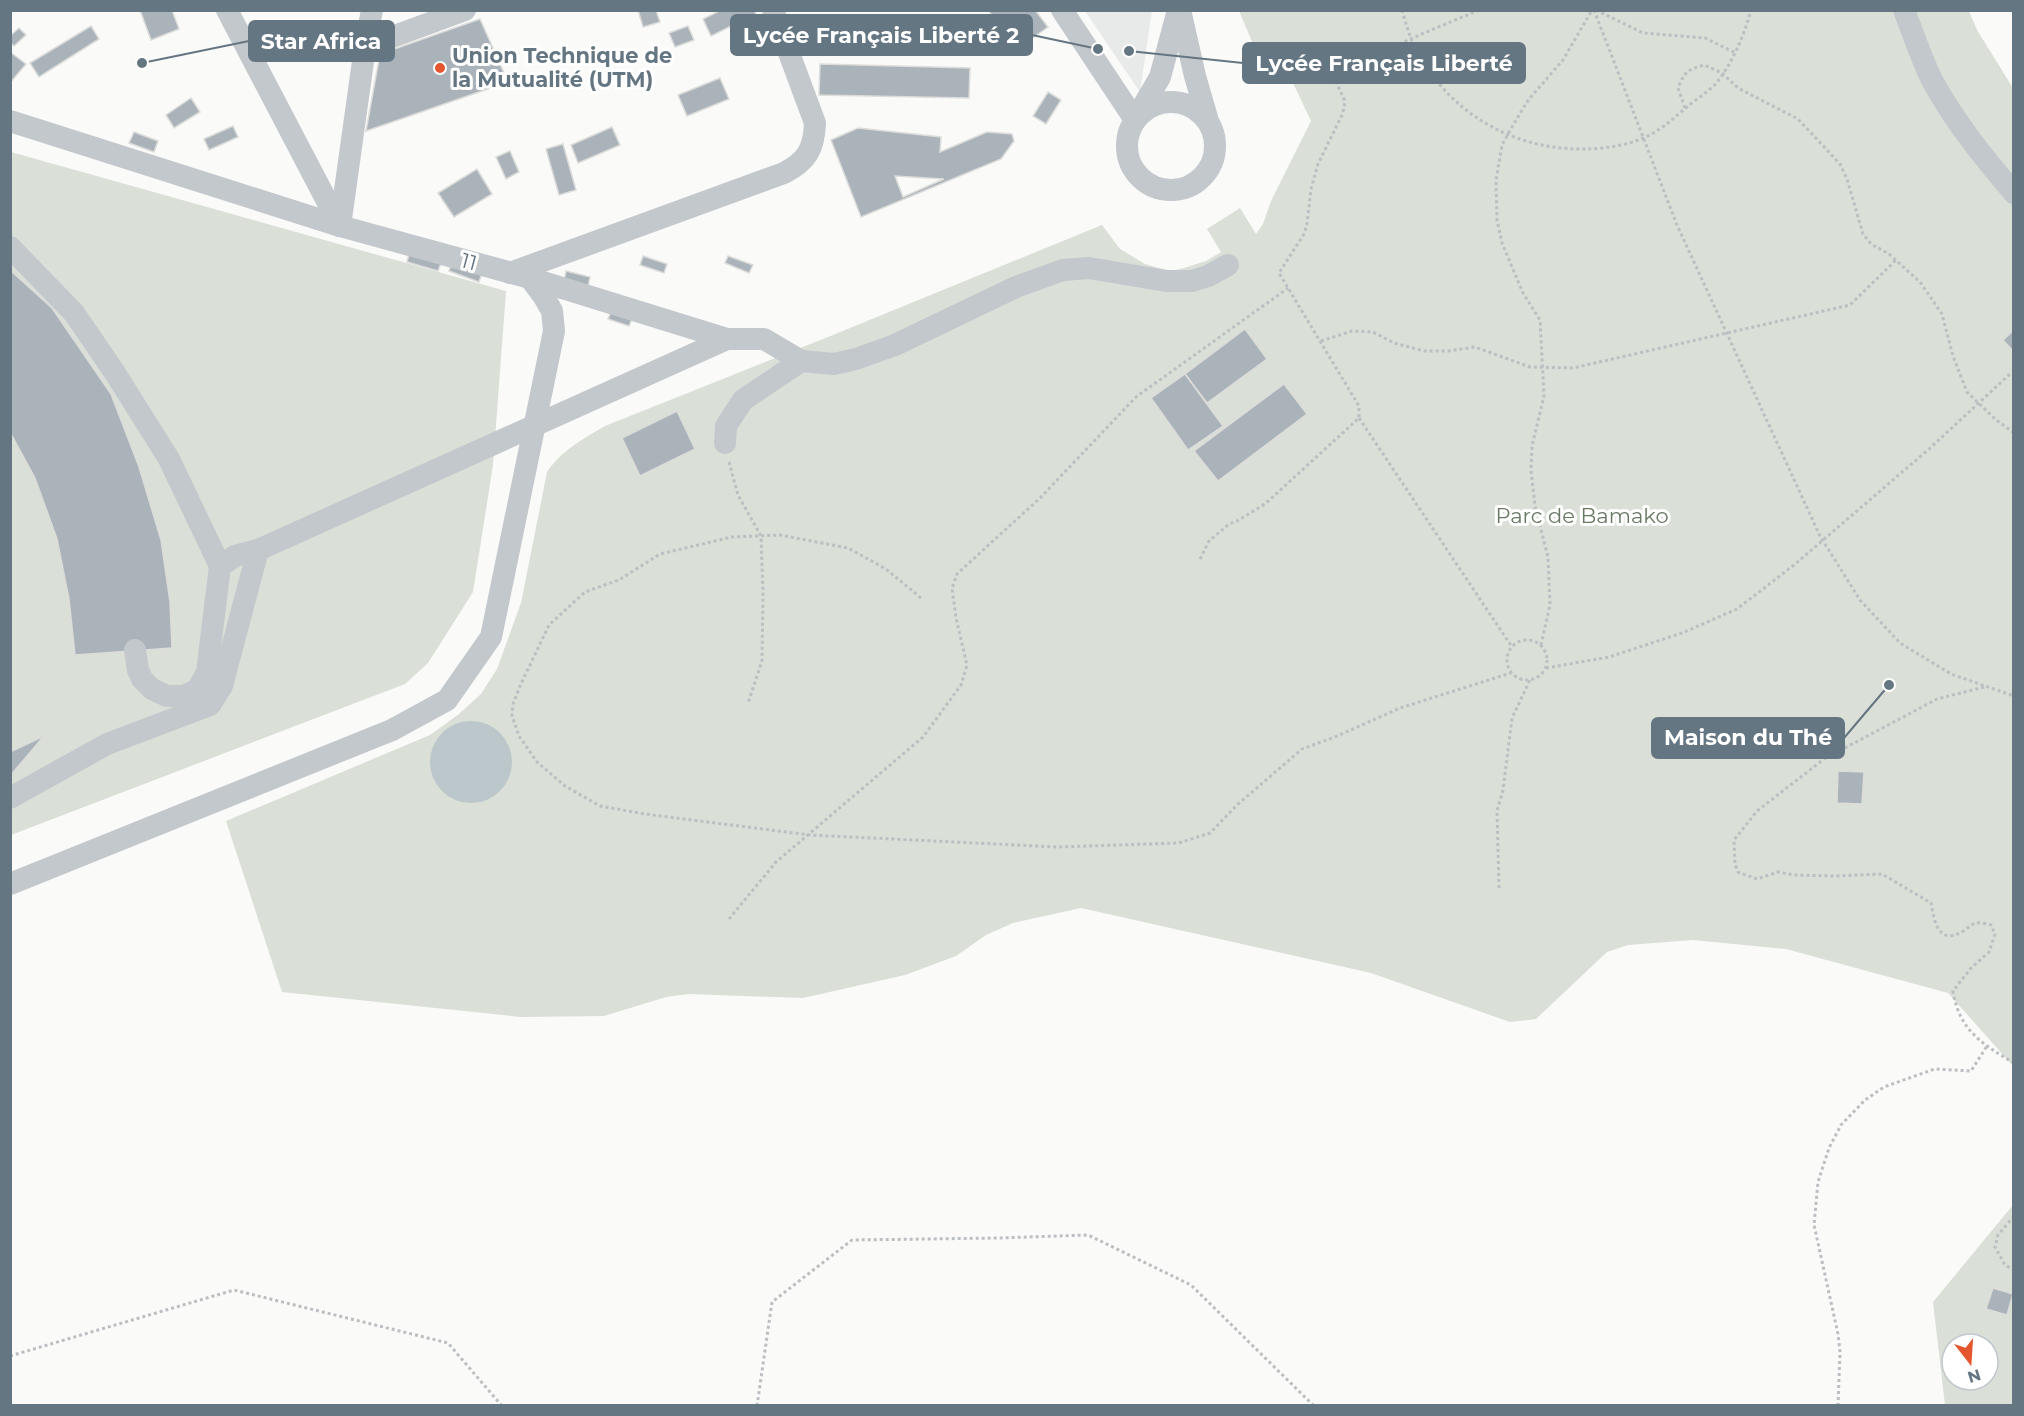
<svg xmlns="http://www.w3.org/2000/svg" width="2024" height="1416" font-family="Montserrat,sans-serif">
  <style>
    .built { fill: #e8e9e9 }
    .green { fill: #dadfd7; fill-rule: evenodd }
    .water { fill: #bbc7cb }
    .building { fill: #aab3b9; stroke: #dcdcda; stroke-width: 1.5; fill-rule: evenodd }
    .lines { fill: none; stroke-linecap: round; stroke-linejoin: round }
    .path { stroke: #bbbfc2; stroke-width: 3; stroke-dasharray: 3 3; stroke-linecap: butt }
    .minor { stroke: #c3c8cc; stroke-width: 22 }
    .poi-dot { fill: #e4572e; stroke: #fff; stroke-width: 2 }
    .labels { text-anchor: middle; stroke-width: 6; stroke-linejoin: round; paint-order: stroke }
    .poi-label { font-size: 21px; font-weight: bold; fill: #657683; stroke: #fff; text-anchor: start }
    .street-label { font-size: 21px; fill: #657683; stroke: #fff }
    .park-label { font-size: 21px; fill: #687a64; stroke: #fff }
    .leader { fill: none; stroke: #657683; stroke-width: 2 }
    .callout-dot { fill: #657683; stroke: #fff; stroke-width: 2 }
    .callout { fill: #657683; stroke: #657683; stroke-width: 2 }
    .callout-label { font-size: 22px; text-anchor: middle; font-weight: bold; fill: #fff }
  </style>
  <rect width="100%" height="100%" fill="#fafaf8"/>
  <path class="built" d="M1085 11H1152L1140 92Z"/>
  <g class="green">
    <path d="M1239 11H1969L1977 30 2013 88V1066L1948 993 1786 949 1693 940 1628 945 1607 952 1536 1019 1510 1022 1371 973 1081 908 1013 923 986 935 956 956 905 975 803 998 689 994 666 997 604 1016 521 1017 282 992 226 821 430 735 459 714 481 694 497 669 521 603 547 472C562 450 583 439 605 426L828 337 1102 225 1120 249 1145 264 1159 268 1172 271 1184 268 1206 261 1221 252 1207 229 1240 208 1256 234 1263 224 1271 201 1311 121 1293 83 1253 44Z"/>
    <path d="M11 152 506 291 493 465 473 592 428 663 405 684 11 835Z"/>
    <path d="M2013 1205V1405H1945L1933 1302ZM1952 1344H1988V1380H1952Z"/>
  </g>
  <circle class="water" cx="471" cy="762" r="41"/>
  <g class="building">
    <path d="M140 10H172L179 29 151 40Z"/>
    <path d="M638 10H656L660 22 643 27Z"/>
    <path d="M721 10H754L756 14 711 36 703 19Z"/>
    <path d="M988 10H1035L1048 27 1017 49Z"/>
    <path d="M480 19 508 82 366 131 380 54Z"/>
    <path d="M91 26 99 39 39 77 30 63Z"/>
    <path d="M688 26 694 40 675 47 669 33Z"/>
    <path d="M19 28 26 35 14 46 10 42V36Z"/>
    <path d="M10 52 26 64 10 83Z"/>
    <path d="M820 64 970 68 969 98 819 95Z"/>
    <path d="M720 78 729 99 687 116 678 95Z"/>
    <path d="M1048 92 1061 100 1046 124 1033 116Z"/>
    <path d="M191 98 200 112 174 128 166 115Z"/>
    <path d="M233 126 238 137 209 150 204 139Z"/>
    <path d="M612 127 620 145 578 163 571 145Z"/>
    <path d="M858 128 941 137 940 152 987 132 1012 134 1014 141 1001 159 861 217 831 140ZM895 176 944 179 903 197Z"/>
    <path d="M134 132 158 141 154 152 129 143Z"/>
    <path d="M563 144 576 190 559 195 546 149Z"/>
    <path d="M510 151 519 172 506 179 496 157Z"/>
    <path d="M477 169 492 194 454 217 438 193Z"/>
    <path d="M409 254 441 263 438 271 407 262Z"/>
    <path d="M643 256 667 264 664 273 640 265Z"/>
    <path d="M728 256 753 265 749 273 725 263Z"/>
    <path d="M452 262 482 273 479 282 449 271Z"/>
    <path d="M10 270 52 308 111 394 139 467 161 540 170 602 172 648 75 655 69 599 57 539 35 478 10 432Z"/>
    <path d="M566 271 590 277 588 287 564 281Z"/>
    <path d="M611 312 632 319 629 326 608 319Z"/>
    <path d="M1245 329 1267 359 1207 403 1185 374Z"/>
    <path d="M2014 330V352L2003 340Z"/>
    <path d="M1185 374 1223 426 1188 450 1151 398Z"/>
    <path d="M1284 384 1307 414 1218 481 1194 451Z"/>
    <path d="M677 411 695 449 640 476 622 438Z"/>
    <path d="M44 736 10 776V752Z"/>
    <path d="M1838 771 1864 772 1862 804 1837 803Z"/>
    <path d="M1993 1288 2013 1294 2007 1315 1986 1309Z"/>
  </g>
  <g class="lines">
    <g class="path">
      <path d="M1402 10C1405 21 1408 31 1412 41 1443 109 1510 150 1583 149 1608 149 1638 144 1658 130 1668 124 1677 115 1687 107 1696 99 1710 91 1718 81 1734 60 1744 35 1751 10"/>
      <path d="M1594 10 1677 225 1820 536 1860 600 1900 643 1951 674 2014 696"/>
      <path d="M1596 10 1643 33 1705 38 1736 53"/>
      <path d="M1685 108 1678 88C1685 71 1687 70 1704 65L1722 73 1738 88 1798 119 1840 164 1847 179 1863 234 1871 244 1889 254 1920 282 1942 314 1953 356 1967 392 1995 419 2014 433"/>
      <path d="M1321 341 1352 331 1373 332 1394 343 1424 351H1448L1475 347 1530 367 1573 368 1850 305 1896 260"/>
      <path d="M1359 418 1512 647"/>
      <path d="M729 462 738 495 761 536 763 593 762 661 748 703"/>
      <path d="M1200 559 1209 541 1229 524 1237 521 1265 504 1359 418V406L1279 273 1304 234 1307 224 1311 189 1318 164 1343 113 1345 101 1335 80C1378 50 1430 31 1479 10"/>
      <path d="M921 598 886 569 848 548 780 535 732 537 660 554 619 580 585 592 549 625 520 686 513 704 512 716 519 736 537 762 565 786 600 806 645 814 810 835 1057 847 1179 843 1210 833 1237 805 1302 749 1335 737 1400 708 1511 673"/>
      <circle cx="1527" cy="660" r="20"/>
      <path d="M1541 645 1550 605 1548 557 1535 506 1531 470 1532 446 1544 396 1540 320 1523 293 1502 243 1497 220 1496 180 1502 145 1516 120 1529 99 1563 60 1592 10"/>
      <path d="M1546 668 1609 657 1682 633 1737 609 1794 565 1929 449 2010 374"/>
      <path d="M1984 687 1937 699 1824 759 1757 811 1734 840 1735 864 1738 872 1757 879 1778 872 1794 875 1834 876 1882 874 1931 903C1934 919 1937 944 1960 933 1965 931 1971 924 1976 923 1980 922 1987 924 1991 925L1995 934 1989 952 1971 968 1953 991C1959 1030 1982 1044 2014 1063"/>
      <path d="M1499 888 1497 811 1503 790 1512 718 1530 680"/>
      <path d="M729 919 776 862 923 737 961 685 967 665 956 618 952 588 957 574 1040 498 1136 397 1288 288"/>
      <path d="M2014 1216 1998 1235 1995 1247 2005 1265 2014 1270"/>
      <path d="M10 1356 234 1290 448 1343 502 1406"/>
      <path d="M757 1406 772 1302 852 1240 999 1238 1088 1235 1191 1285 1314 1406"/>
      <path d="M1838 1406 1840 1352 1838 1334 1814 1225 1818 1182 1829 1148 1841 1125 1865 1100 1884 1087 1935 1069 1971 1071 1987 1046"/>
    </g>
    <g class="minor">
      <path d="M227 10 340 226"/>
      <path d="M1062 10 1135 120 1160 77 1178 10"/>
      <path d="M1180 10 1195 76 1208 121"/>
      <path d="M1904 10C1913 33 1921 58 1932 80 1954 121 1984 158 2014 193"/>
      <path d="M365 47 465 10"/>
      <circle cx="1171" cy="146" r="44"/>
      <path d="M10 121 340 226 530 278 727 339H764L801 361 834 364 856 359 895 345 1016 287 1063 270 1089 268 1166 281H1192L1208 276 1228 265"/>
      <path d="M340 226 365 47 372 10"/>
      <path d="M10 247 74 313 115 373 169 459 220 566"/>
      <path d="M510 273 784 173C807 161 814 149 815 123L773 10"/>
      <path d="M725 443 726 426 743 400 801 361"/>
      <path d="M135 650 138 670 142 679 152 689 167 696H184L198 689 207 672 220 566 235 556 258 550 727 339"/>
      <path d="M10 798 107 744 210 705 222 686 258 550"/>
      <path d="M10 884 392 730 447 700 491 637 554 331 552 311 544 297 530 278"/>
    </g>
  </g>
  <circle class="poi-dot" cx="440" cy="68" r="6"/>
  <g class="labels">
    <g class="poi-label">
      <text x="452" y="63">Union Technique de<tspan x="452" dy="24">la Mutualité (UTM)</tspan></text>
    </g>
    <g class="street-label">
      <text transform="translate(469 262) rotate(15)" y="7">11</text>
    </g>
    <g class="park-label">
      <text x="1582" y="523">Parc de Bamako</text>
    </g>
  </g>
  <path class="leader" d="M1098 49L1032 35M142 63L249 41M1129 51L1243 63M1889 685L1844 738"/>
  <g class="callout-dot">
    <circle cx="1098" cy="49" r="6"/>
    <circle cx="142" cy="63" r="6"/>
    <circle cx="1129" cy="51" r="6"/>
    <circle cx="1889" cy="685" r="6"/>
  </g>
  <g class="callout">
    <rect x="731" y="15" width="301" height="40" rx="6"/>
    <rect x="249" y="21" width="145" height="40" rx="6"/>
    <rect x="1243" y="43" width="282" height="40" rx="6"/>
    <rect x="1652" y="718" width="192" height="40" rx="6"/>
  </g>
  <g class="callout-label">
    <text x="881" y="43">Lycée Français Liberté 2</text>
    <text x="321" y="49">Star Africa</text>
    <text x="1384" y="71">Lycée Français Liberté</text>
    <text x="1748" y="745">Maison du Thé</text>
  </g>
  <rect width="2024" height="1416" fill="none" stroke="#657683" stroke-width="24"/>
  <g transform="translate(1970 1362) rotate(163)"><circle r="28" fill="#ffffff" stroke="#c1c8cd" stroke-width="1.5"/>
  <path d="M0-4.5L10 22L0 15L-10 22Z" fill="#e4572e"/>
  <text y="-9" font-size="16" font-weight="bold" text-anchor="middle" fill="#657683">N</text>
  </g>
</svg>
